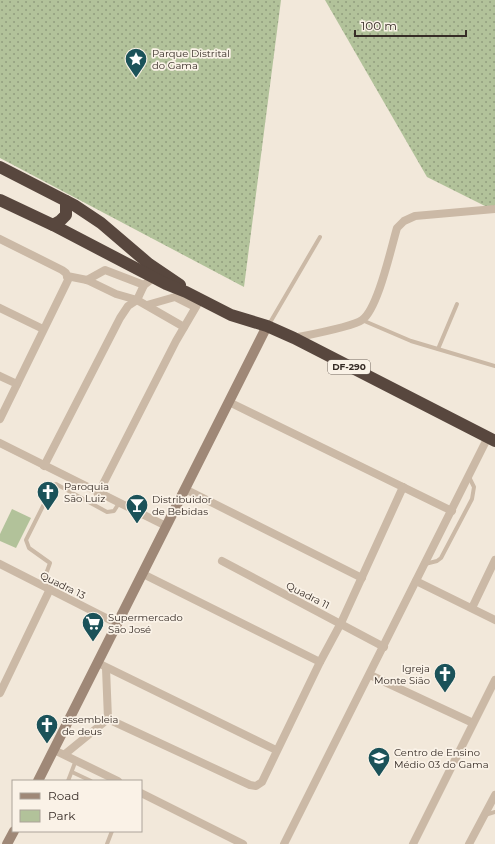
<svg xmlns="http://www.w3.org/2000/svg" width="495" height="844" font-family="Montserrat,sans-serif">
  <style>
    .green { fill: url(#green-dots) }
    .pitch { fill: #b2c29a }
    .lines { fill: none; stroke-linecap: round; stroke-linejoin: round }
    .lane { stroke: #cbb9a6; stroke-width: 4 }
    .street { stroke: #cbb9a6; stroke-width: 8 }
    .secondary { stroke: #9f8877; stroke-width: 10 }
    .highway { stroke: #58473e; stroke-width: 12 }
    .labels { text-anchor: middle; stroke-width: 3.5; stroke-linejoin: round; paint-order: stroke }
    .shield { fill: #faf2e7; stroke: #726861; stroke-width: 1 }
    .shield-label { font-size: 9px; font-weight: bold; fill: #372d27 }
    .poi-label { font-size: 10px; fill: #372d27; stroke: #faf2e7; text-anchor: start }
    .street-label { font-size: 10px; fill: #372d27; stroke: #faf2e7 }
  </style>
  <defs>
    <pattern id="green-dots" width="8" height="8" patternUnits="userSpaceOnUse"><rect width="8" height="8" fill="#b2c29a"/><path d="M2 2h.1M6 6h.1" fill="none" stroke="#929e7e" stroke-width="1.8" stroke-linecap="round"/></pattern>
  </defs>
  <rect width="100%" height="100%" fill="#f2e8da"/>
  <g class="green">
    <path d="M0 0H281L244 287 0 158Z"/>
    <path d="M325 0H495V211L427 177Z"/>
  </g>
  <path class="pitch" d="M12 509 31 518 16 548 0 541V534Z"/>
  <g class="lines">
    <g class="lane">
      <path d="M362 320 411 341 495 366"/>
      <path d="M268 326 320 237"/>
      <path d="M438 349 457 304"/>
      <path d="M425 564 437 561 441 558 472 499 474 487 469 477"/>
      <path d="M42 585 50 563 29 548 26 540 53 486 56 484 107 512 114 511 119 503"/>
      <path d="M72 772 91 781"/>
      <path d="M68 781 76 760"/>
      <path d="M485 815 495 812"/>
      <path d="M107 844 112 831"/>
    </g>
    <g class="street">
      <path d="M0 239 62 270 66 273 68 280 0 419"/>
      <path d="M67 276 87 280 116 294 137 300 184 327"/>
      <path d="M87 280 105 270 144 285"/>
      <path d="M147 305 175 297 195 307"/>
      <path d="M0 308 43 329"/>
      <path d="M294 338C308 335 352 327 362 320 378 309 391 248 397 228L404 221 415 216 495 209"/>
      <path d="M0 376 17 384"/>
      <path d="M229 402 452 511"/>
      <path d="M0 443 166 526"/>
      <path d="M44 466 120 318 128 306 137 300 144 285 153 278"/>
      <path d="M185 489 362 578"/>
      <path d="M98 494 176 341 200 300"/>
      <path d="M222 561 384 647"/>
      <path d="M0 564 118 624"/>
      <path d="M143 574 320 662"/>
      <path d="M416 581 495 620"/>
      <path d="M472 608 495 560"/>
      <path d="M98 663 276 750"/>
      <path d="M106 668 108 719"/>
      <path d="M370 675 473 723"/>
      <path d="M0 693 50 589"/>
      <path d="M108 719 250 785 256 786 262 782 320 662 341 623 403 487"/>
      <path d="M54 750 118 781"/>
      <path d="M65 754 108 719"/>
      <path d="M141 793 243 844"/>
      <path d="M284 844 488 437"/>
      <path d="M413 844 495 680"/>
      <path d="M469 844 495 795"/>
    </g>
    <g class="secondary">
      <path d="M38 781 267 326"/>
      <path d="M7 844 14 831"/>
    </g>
    <g class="highway">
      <path d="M0 167 74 205 101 223 149 264 180 285"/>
      <path d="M0 200 53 225 166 284 186 292 231 315 267 326 294 338 495 441"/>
      <path d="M53 225 60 221 66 215V201"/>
    </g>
  </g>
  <defs>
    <g id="sight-pin" transform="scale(1.15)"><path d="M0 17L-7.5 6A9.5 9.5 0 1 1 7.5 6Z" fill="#1b5259" stroke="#faf2e7"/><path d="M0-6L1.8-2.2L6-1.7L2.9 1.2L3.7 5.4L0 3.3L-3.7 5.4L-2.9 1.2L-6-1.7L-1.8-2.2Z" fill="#fff"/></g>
    <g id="church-pin" transform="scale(1.15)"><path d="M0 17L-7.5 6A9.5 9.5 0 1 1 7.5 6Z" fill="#1b5259" stroke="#faf2e7"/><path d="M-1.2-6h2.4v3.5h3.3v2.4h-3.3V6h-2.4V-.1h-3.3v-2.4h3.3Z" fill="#fff"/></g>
    <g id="bar-pin" transform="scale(1.15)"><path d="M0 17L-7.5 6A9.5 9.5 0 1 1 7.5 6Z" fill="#1b5259" stroke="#faf2e7"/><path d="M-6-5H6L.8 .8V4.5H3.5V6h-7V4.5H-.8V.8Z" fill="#fff"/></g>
    <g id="supermarket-pin" transform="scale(1.15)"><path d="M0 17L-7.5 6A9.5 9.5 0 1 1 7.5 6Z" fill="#1b5259" stroke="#faf2e7"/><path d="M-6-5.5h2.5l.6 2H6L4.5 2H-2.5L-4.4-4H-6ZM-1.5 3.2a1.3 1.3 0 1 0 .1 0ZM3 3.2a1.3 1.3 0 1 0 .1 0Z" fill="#fff"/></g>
    <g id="school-pin" transform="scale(1.15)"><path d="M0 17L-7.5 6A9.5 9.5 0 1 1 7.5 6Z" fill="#1b5259" stroke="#faf2e7"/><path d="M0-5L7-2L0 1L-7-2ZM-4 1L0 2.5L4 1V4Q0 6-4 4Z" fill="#fff"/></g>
  </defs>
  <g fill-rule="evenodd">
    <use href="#sight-pin" x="136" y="59"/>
    <use href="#church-pin" x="48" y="492"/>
    <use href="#bar-pin" x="137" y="505"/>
    <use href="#supermarket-pin" x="93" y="623"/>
    <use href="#church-pin" x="445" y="674"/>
    <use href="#church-pin" x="47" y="725"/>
    <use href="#school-pin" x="379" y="758"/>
  </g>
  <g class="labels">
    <rect class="shield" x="328" y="360" width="42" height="14" rx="3"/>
    <g class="shield-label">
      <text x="349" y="370">DF-290</text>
    </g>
    <g class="poi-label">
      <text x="152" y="57">Parque Distrital<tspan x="152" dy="12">do Gama</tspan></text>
      <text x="64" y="490">Paroquia<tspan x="64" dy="12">São Luiz</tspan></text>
      <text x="152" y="503">Distribuidor<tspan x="152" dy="12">de Bebidas</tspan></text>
      <text x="108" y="621">Supermercado<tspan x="108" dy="12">São José</tspan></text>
      <text x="430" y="672" text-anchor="end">Igreja<tspan x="430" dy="12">Monte Sião</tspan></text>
      <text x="62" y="723">assembleia<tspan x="62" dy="12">de deus</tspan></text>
      <text x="394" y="756">Centro de Ensino<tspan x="394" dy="12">Médio 03 do Gama</tspan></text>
    </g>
    <g class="street-label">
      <text transform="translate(63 585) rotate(26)" y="4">Quadra 13</text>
      <text transform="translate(308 595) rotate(27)" y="4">Quadra 11</text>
    </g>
  </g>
  <rect x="12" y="780" width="130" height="52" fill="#faf2e7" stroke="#aca39a"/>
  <rect x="20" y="793" width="20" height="6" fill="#9f8877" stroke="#aca39a"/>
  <text x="48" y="800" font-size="12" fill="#372d27">Road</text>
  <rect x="20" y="810" width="20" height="12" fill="#b2c29a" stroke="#aca39a"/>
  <text x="48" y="820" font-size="12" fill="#372d27">Park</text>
  <path d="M355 30v6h111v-6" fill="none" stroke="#372d27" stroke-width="2"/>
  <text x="361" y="30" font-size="12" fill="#372d27" stroke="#faf2e7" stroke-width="3" paint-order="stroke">100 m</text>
</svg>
